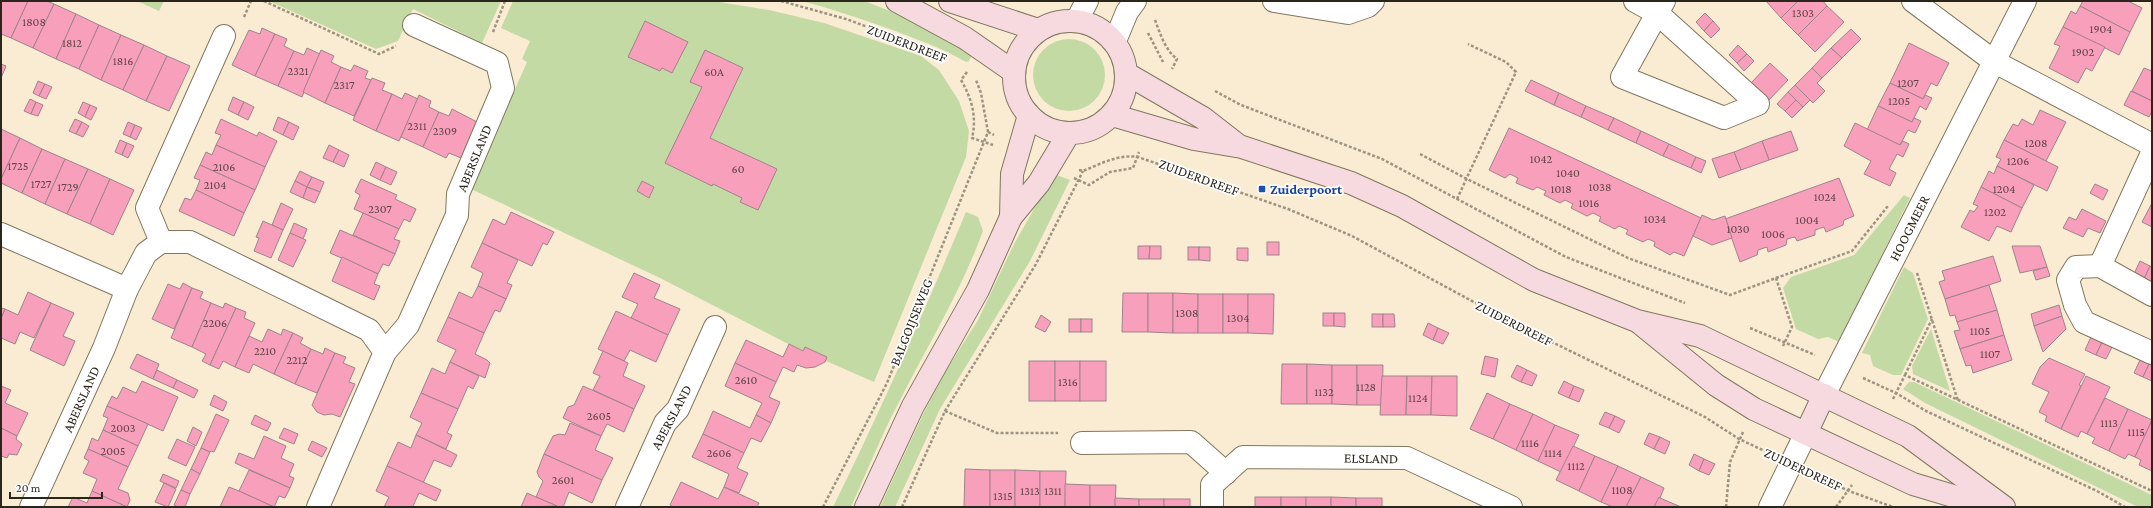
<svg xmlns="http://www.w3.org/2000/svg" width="2153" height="508" font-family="'Crimson Pro',serif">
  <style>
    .green { fill: #c4daa5 }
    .building { fill: #f89fbc; stroke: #a0838b }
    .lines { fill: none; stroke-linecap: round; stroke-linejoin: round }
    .street-casing { stroke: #82775f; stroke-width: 24 }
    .secondary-casing { stroke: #82775f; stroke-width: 24 }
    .path { stroke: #9c9380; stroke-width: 2.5; stroke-dasharray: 3 2; stroke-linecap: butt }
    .street { stroke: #fff; stroke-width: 22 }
    .secondary { stroke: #f6dadf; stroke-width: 22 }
    .transit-dot { fill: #1a4fb4; stroke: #fff; stroke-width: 1.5 }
    .labels { text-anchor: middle; stroke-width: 3.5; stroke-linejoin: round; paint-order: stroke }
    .number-label { font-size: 12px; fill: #5e4444 }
    .street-label { font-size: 14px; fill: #2b261c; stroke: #fff }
    .transit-label { font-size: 14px; font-weight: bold; fill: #164399; stroke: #fff; text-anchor: start }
  </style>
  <rect width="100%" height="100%" fill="#f9ecd2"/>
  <g class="green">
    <path d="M137 1H164L159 11Z"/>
    <path d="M269 1H501L482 43 413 9 398 41 376 49Z"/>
    <path d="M513 1H713L769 10 824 23 921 56 939 70 959 101 969 131 966 157 874 382 792 346 660 278 471 189 527 62 522 59 530 41 501 28Z"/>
    <path d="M802 1H864L916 21 973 53 969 61 966 62C942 48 916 39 890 29 861 19 832 9 802 1Z"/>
    <circle cx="1069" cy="75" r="36"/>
    <path d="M1054 174 1070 180 1030 261 940 409 895 507H880L926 408 947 369 978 320 1014 244Z"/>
    <path d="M1904 195 1910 198 1839 342 1828 337 1818 339 1796 329 1783 288 1791 277 1854 255Z"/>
    <path d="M966 212 978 217 983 231C961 291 928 345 899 402 881 436 867 472 851 507H833C881 410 924 312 966 212Z"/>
    <path d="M1904 267 1913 273 1928 319 1901 375H1893L1873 366 1870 355 1862 353Z"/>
    <path d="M1931 329 1950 391 1913 374 1912 366Z"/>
    <path d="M1909 382H1914L2152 495V507H2138L1925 403 1903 389Z"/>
  </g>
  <g class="building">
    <path d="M1 1H28L11 38 1 34Z"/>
    <path d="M28 1H47L54 4 33 48 11 38Z"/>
    <path d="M1766 1H1798L1781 18Z"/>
    <path d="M1798 1H1823L1827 6 1798 35 1781 18Z"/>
    <path d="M2083 1H2128L2142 8 2130 32 2080 6Z"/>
    <path d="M54 4 76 14 56 59 33 48Z"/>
    <path d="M1827 6 1844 22 1815 52 1798 35Z"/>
    <path d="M2080 6 2130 32 2119 55 2063 27 2071 11 2076 14Z"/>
    <path d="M1705 13 1713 21 1704 31 1696 22Z"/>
    <path d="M76 14 99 25 79 69 56 59Z"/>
    <path d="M645 21 688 42 672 73 662 68 660 71 628 57Z"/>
    <path d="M1713 21 1720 29 1711 38 1704 31Z"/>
    <path d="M99 25 121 35 101 80 79 69Z"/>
    <path d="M2063 27 2105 47 2092 71 2086 68 2078 83 2049 68 2060 46 2054 44Z"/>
    <path d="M262 28 275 34 255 76 232 65 249 30 260 34Z"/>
    <path d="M1851 29 1861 39 1842 58 1831 48Z"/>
    <path d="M275 34 287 39 284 46 294 51 278 86 255 76Z"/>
    <path d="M121 35 144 45 123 90 101 80Z"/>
    <path d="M1909 43 1949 63 1937 86 1931 83 1923 99 1890 83Z"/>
    <path d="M144 45 167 56 146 101 123 90Z"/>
    <path d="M1738 45 1747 54 1737 63 1729 55Z"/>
    <path d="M307 48 320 54 302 97 278 86 294 51 304 55Z"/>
    <path d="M1831 48 1842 58 1822 78 1812 68Z"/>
    <path d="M321 50 334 56 331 62 341 67 325 103 303 92Z"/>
    <path d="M705 50 743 68 710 138 777 169 758 210 740 202 742 198 713 184 712 186 665 163 702 87 690 82Z"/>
    <path d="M1747 54 1754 61 1744 71 1737 63Z"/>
    <path d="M167 56 190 66 169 111 146 101Z"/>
    <path d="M1770 63 1788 80 1769 100 1751 83Z"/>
    <path d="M1 64 6 66 1 78Z"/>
    <path d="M354 65 368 71 365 78 371 80 354 116 325 103 341 67 351 71Z"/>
    <path d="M1812 68 1822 78 1817 83 1825 91 1813 103 1795 85Z"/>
    <path d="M2144 68 2152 71V101L2132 91Z"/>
    <path d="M372 78 385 83 382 90 392 94 376 131 353 120Z"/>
    <path d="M1531 80 1559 93 1554 105 1525 91Z"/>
    <path d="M38 81 45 84 39 96 33 93Z"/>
    <path d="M1890 83 1923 99 1925 95 1932 98 1926 110 1920 106 1912 122 1878 106Z"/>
    <path d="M45 84 52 87 46 99 39 96Z"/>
    <path d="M1795 85 1810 100 1803 107 1788 92Z"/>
    <path d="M2131 91 2152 101V111L2149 117 2124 105Z"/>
    <path d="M1788 92 1796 100 1785 111 1777 104Z"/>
    <path d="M405 93 418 99 399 141 376 131 392 94 402 99Z"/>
    <path d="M1559 93 1586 106 1581 117 1554 105Z"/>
    <path d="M419 95 431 101 429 107 439 112 423 147 401 137Z"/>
    <path d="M233 97 244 102 238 115 228 110Z"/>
    <path d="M30 99 36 102 31 114 24 111Z"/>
    <path d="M1796 100 1803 107 1792 118 1785 111Z"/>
    <path d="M36 102 43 105 38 116 31 114Z"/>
    <path d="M83 102 90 105 85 117 78 113Z"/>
    <path d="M244 102 254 107 248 120 238 115Z"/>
    <path d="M90 105 97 108 91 120 85 117Z"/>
    <path d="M1586 106 1614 118 1608 130 1581 117Z"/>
    <path d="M1878 106 1912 122 1914 118 1921 121 1915 133 1908 130 1900 145 1867 130Z"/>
    <path d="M452 109 477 122 461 158 449 153 446 158 423 147 439 112 449 116Z"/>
    <path d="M2040 110 2066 122 2046 161 2004 140 2013 124 2018 126 2022 119 2033 125Z"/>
    <path d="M278 117 289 122 283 135 273 130Z"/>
    <path d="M1614 118 1641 131 1636 143 1608 130Z"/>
    <path d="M75 119 82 122 76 134 69 131Z"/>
    <path d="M221 119 257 136 259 132 277 141 265 167 216 145 221 135 215 133Z"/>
    <path d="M82 122 89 126 83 137 76 134Z"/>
    <path d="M128 122 135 125 130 137 123 134Z"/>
    <path d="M289 122 299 127 293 140 283 135Z"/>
    <path d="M1855 123 1900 145 1903 141 1909 144 1903 157 1897 154 1889 169 1896 173 1890 186 1864 174 1871 161 1844 146Z"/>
    <path d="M135 125 142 128 136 140 130 137Z"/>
    <path d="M1509 128 1701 218 1684 256 1674 252 1670 255 1654 246 1655 242 1648 239 1643 242 1626 234 1628 230 1619 226 1615 229 1599 221 1601 217 1593 213 1587 216 1571 208 1573 204 1565 200 1560 203 1544 195 1546 191 1537 187 1533 190 1516 183 1518 178 1510 174 1505 178 1489 170Z"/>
    <path d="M1 129 20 138 1 179Z"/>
    <path d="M1641 131 1669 144 1663 156 1636 143Z"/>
    <path d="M1791 131 1798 150 1769 160 1762 141Z"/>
    <path d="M20 138 42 149 22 193 1 183V179Z"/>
    <path d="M120 140 127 143 122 155 115 152Z"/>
    <path d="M2004 140 2058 167 2047 191 1997 166 2001 159 1996 157Z"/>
    <path d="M1762 141 1769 160 1741 170 1734 152Z"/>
    <path d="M127 143 134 146 128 158 122 155Z"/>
    <path d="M1669 144 1696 157 1691 168 1663 156Z"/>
    <path d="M216 145 265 167 255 190 200 165 206 152 212 155Z"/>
    <path d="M329 145 339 150 333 162 323 158Z"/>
    <path d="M42 149 65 159 45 204 22 193Z"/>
    <path d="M339 150 349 155 344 167 333 162Z"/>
    <path d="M1734 152 1741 170 1719 178 1712 159Z"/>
    <path d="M1696 157 1706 161 1701 173 1691 168Z"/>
    <path d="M65 159 88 169 67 214 45 204Z"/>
    <path d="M376 162 386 167 380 180 370 175Z"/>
    <path d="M200 165 255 190 244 213 196 190 200 180 194 178Z"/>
    <path d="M1997 166 2034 185 2022 208 1981 187 1989 171 1994 174Z"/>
    <path d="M386 167 397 172 391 185 380 180Z"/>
    <path d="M88 169 110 179 90 224 67 214Z"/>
    <path d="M300 171 312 177 307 187 295 181Z"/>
    <path d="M312 177 324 182 320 192 307 187Z"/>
    <path d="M1839 178 1854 216 1844 220 1843 225 1826 232 1824 227 1815 230V235L1797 241 1795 237 1787 239 1786 245 1768 252 1767 247 1758 250 1757 255 1740 262 1725 219Z"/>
    <path d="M110 179 134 190 113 235 90 224Z"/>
    <path d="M361 179 397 195 395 199 416 209 410 222 404 219 399 229 354 209 360 195 355 192Z"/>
    <path d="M295 181 307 187 303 198 290 192Z"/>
    <path d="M642 181 654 187 649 198 637 191Z"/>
    <path d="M2095 184 2108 190 2103 200 2090 193Z"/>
    <path d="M307 187 320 192 315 203 303 198Z"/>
    <path d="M1981 187 2022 208 2011 232 1997 226 1989 241 1961 227 1970 210 1974 212 1978 206 1973 204Z"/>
    <path d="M196 190 244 213 234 236 179 211 185 198 191 200Z"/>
    <path d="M281 203 293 209 283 230 272 225Z"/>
    <path d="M2152 203V227L2142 222Z"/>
    <path d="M2082 209 2106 221 2100 233 2088 228 2083 237 2063 228 2069 217 2076 220Z"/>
    <path d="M511 212 554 232 547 245 543 243 532 266 482 243 493 219 505 225Z"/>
    <path d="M363 213 399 229 394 239 400 241 395 254 353 235Z"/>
    <path d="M1702 215 1713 220 1725 216 1732 238 1712 245 1693 236Z"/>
    <path d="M263 221 283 230 271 258 254 251 259 238 256 237Z"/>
    <path d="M294 223 307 229 303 239 290 233Z"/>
    <path d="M340 230 395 254 389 266 383 264 378 274 330 253Z"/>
    <path d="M290 233 306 240 293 267 278 260Z"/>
    <rect x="1267" y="242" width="12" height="13"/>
    <path d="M482 243 518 260 507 283 512 285 506 299 478 286 483 273 471 267Z"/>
    <path d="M1138 246H1150L1149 259H1138Z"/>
    <path d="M1150 246H1161V259H1149Z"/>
    <path d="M2012 246H2040L2047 267 2020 273Z"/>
    <rect x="1188" y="247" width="11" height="13"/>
    <path d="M1199 247H1210V261L1199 260Z"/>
    <path d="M1237 248H1248V261L1237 260Z"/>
    <path d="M1993 256 2001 281 1945 299 1939 282 1945 280 1942 271Z"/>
    <path d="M342 257 378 274 374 284 380 286 374 300 332 281Z"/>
    <path d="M2140 261 2150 266 2144 279 2134 274Z"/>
    <path d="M2150 266 2152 267V282L2144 279Z"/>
    <path d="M2047 267 2050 276 2036 280 2033 271Z"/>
    <path d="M634 273 660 285 654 298 680 309 668 335 631 318 638 304 622 297Z"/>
    <path d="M183 283 192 288 174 329 152 319 168 284 180 289Z"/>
    <path d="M1989 285 1997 310 1957 322 1955 315 1950 316 1945 299Z"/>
    <path d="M478 286 506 299 500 312 495 310 484 333 448 317 459 292 472 298Z"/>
    <path d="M192 288 203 292 200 298 211 303 192 347 171 338Z"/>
    <path d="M28 292 51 303 34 338 20 332 15 344 1 338V318L5 309 18 315Z"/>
    <path d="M1123 293H1148V332H1122Z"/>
    <path d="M1148 293H1173V333L1148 332Z"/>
    <path d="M1173 293 1198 294V333H1173Z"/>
    <rect x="1198" y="294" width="25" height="39"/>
    <rect x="1223" y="294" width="25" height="39"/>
    <path d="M1248 294H1274L1273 334 1248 333Z"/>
    <path d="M51 303 74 313 63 336 75 341 64 366 30 350Z"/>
    <path d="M211 303 223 308 225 303 236 308 210 365 202 361 206 354 192 347Z"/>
    <path d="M2059 305 2062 316 2034 326 2031 314Z"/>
    <path d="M1 308 5 309 1 318Z"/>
    <path d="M236 308 246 312 244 318 255 323 235 367 223 361 219 369 210 365Z"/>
    <path d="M1997 310 2004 335 1960 349 1954 331 1960 330 1957 322Z"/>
    <path d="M616 311 668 335 656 362 630 350 624 361 598 349Z"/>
    <rect x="1323" y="313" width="11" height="13"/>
    <path d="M1334 313H1345V327L1334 326Z"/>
    <rect x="1372" y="314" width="11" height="13"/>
    <path d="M1383 314H1394L1395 327H1383Z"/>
    <path d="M1041 315 1051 322 1045 332 1035 327Z"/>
    <path d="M2062 316 2066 329 2043 352 2034 326Z"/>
    <path d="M448 317 484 333 475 354 487 360 490 363 485 378 450 362 456 350 437 341Z"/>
    <rect x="1069" y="319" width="12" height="13"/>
    <rect x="1081" y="319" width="11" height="13"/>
    <path d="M1428 323 1438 328 1433 340 1423 335Z"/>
    <path d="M1438 328 1449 333 1443 344 1433 340Z"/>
    <path d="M268 329 281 335 283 329 293 333 274 374 253 364 249 373 235 367 249 336 262 342Z"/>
    <path d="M293 333 303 338 300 343 311 349 295 384 274 374Z"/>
    <path d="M2004 335 2012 360 1973 373 1971 365 1966 366 1960 349Z"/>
    <path d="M2091 337 2102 342 2096 355 2085 350Z"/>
    <path d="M746 340 783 357 789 344 803 351 805 347 827 357 825 362 815 367 806 368 797 365 794 372 783 367 776 382 735 363Z"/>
    <path d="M2102 342 2112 347 2106 359 2096 355Z"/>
    <path d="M325 348 335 353 317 393 295 384 311 349 323 354Z"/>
    <path d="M603 351 628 363 623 376 645 386 634 409 593 390 600 376 593 373Z"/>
    <path d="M335 353 346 357 343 363 355 368 349 382 355 384 340 417 332 414 324 415 317 412 312 405Z"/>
    <path d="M137 354 159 364 153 379 130 368Z"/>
    <path d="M1485 356 1498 359 1495 377 1481 374Z"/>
    <path d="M2049 358 2085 374 2079 385 2081 386 2061 429 2045 421 2047 416 2039 412 2049 392 2032 384 2040 367Z"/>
    <path d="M2140 360 2149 364 2143 377 2134 373Z"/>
    <rect x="1029" y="361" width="26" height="40"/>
    <rect x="1055" y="361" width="25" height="40"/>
    <rect x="1080" y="361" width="26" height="40"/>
    <path d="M450 362 479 376 473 389 468 386 458 409 421 393 432 368 445 374Z"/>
    <path d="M735 363 776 382 769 397 780 402 771 423 756 415 762 403 725 386Z"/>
    <path d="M1282 364H1307V404H1281Z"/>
    <path d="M1307 364 1332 365V404H1307Z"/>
    <path d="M2149 364 2152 366V381L2143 377Z"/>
    <path d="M1332 365H1357V405L1332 404Z"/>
    <path d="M1357 365H1383L1382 405H1357Z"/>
    <path d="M1517 365 1527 370 1521 382 1511 377Z"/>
    <path d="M157 370 177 380 173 388 153 379Z"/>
    <path d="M1527 370 1537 375 1532 386 1521 382Z"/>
    <path d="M1382 376H1407L1406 415H1380Z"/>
    <path d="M1407 376H1432L1431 415H1406Z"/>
    <path d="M1432 376H1457V416L1431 415Z"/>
    <path d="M2086 376 2110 387 2087 434 2081 431 2078 437 2061 429Z"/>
    <path d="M177 380 198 390 194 398 173 388Z"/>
    <path d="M142 381 178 397 163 431 107 406 112 396 117 399 123 387 136 393Z"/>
    <path d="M1564 381 1574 386 1569 398 1558 393Z"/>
    <path d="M1 386 11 390 5 403 28 413 17 436 1 428Z"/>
    <path d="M583 386 634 409 624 432 607 424 601 436 563 418 568 407 574 405Z"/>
    <path d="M1574 386 1584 390 1579 402 1569 398Z"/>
    <path d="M421 393 458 409 447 433 452 435 446 449 416 435 422 423 410 417Z"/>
    <path d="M1487 393 1510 404 1493 439 1470 429Z"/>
    <path d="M214 395 227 402 223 411 210 405Z"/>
    <path d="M2105 398 2128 409 2109 451 2092 443 2095 438 2087 434Z"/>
    <path d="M1510 404 1533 414 1516 450 1493 439Z"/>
    <path d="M107 406 148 424 138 446 103 430 108 418 103 416Z"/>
    <path d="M2128 409 2152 420 2135 457 2128 454 2125 459 2109 451Z"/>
    <path d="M713 411 750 428 756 415 771 423 761 442 751 438 744 453 703 434Z"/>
    <path d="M1605 412 1615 416 1609 428 1599 424Z"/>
    <path d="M216 414 229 420 214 452 211 451 210 452 201 448Z"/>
    <path d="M1533 414 1555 425 1538 461 1516 450Z"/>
    <path d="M255 415 271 423 267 431 251 424Z"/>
    <path d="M1615 416 1625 421 1619 433 1609 428Z"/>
    <path d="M2152 420V471L2139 465 2141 460 2135 457Z"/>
    <path d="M570 423 601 436 595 450 613 458 602 480 544 454 553 436 559 434 565 435Z"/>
    <path d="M1555 425 1579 435 1561 472 1538 461Z"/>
    <path d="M193 427 202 432 196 446 187 441Z"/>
    <path d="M1 428 17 436 16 439 22 444 17 455 9 454 7 458 1 456Z"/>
    <path d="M284 428 298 434 294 444 279 438Z"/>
    <path d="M103 430 138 446 128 467 88 449 92 438 98 441Z"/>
    <path d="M1649 433 1660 437 1654 449 1644 444Z"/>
    <path d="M703 434 744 453 737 468 748 473 739 493 724 487 729 474 692 457Z"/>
    <path d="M416 435 457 455 451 467 434 460 423 483 387 466 398 442 411 448Z"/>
    <path d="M264 436 286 446 281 458 294 464 289 476 294 478 290 488 235 463 239 453 254 459Z"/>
    <path d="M1660 437 1670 442 1665 454 1654 449Z"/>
    <path d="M177 439 195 447 186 466 168 458Z"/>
    <path d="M312 441 327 448 322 457 308 450Z"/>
    <path d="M1573 446 1595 456 1579 491 1556 480Z"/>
    <path d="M201 448 210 452 200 474 191 469Z"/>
    <path d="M88 449 128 467 118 489 128 493 130 500 127 507 92 491 97 479 83 473 89 461 84 458Z"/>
    <path d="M544 454 602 480 592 503 569 492 563 507H559L536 497 543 481 539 477 537 472Z"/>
    <path d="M1694 454 1704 459 1699 471 1689 465Z"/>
    <path d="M1595 456 1618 466 1601 502 1579 491Z"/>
    <path d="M1704 459 1715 464 1709 475 1699 471Z"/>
    <path d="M387 466 441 490 436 501 419 493 413 506 415 507H384L389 497 376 491Z"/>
    <path d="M1618 466 1641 477 1626 507H1613L1601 502Z"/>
    <path d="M191 469 200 474 190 494 181 490Z"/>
    <path d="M965 469 990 470V507H964Z"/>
    <path d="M249 470 290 488 285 498 279 496 274 507 239 491Z"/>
    <rect x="990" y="470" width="25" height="37"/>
    <path d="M1015 470 1040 471V507H1015Z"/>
    <path d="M1040 471H1066L1065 507H1040Z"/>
    <path d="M163 474 179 481 176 488 160 481Z"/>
    <path d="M1641 477 1664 488 1660 498 1654 507H1626Z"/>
    <path d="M681 482 718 499 724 487 759 503 757 507H674L670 505Z"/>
    <path d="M164 483 176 489 168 507 155 502Z"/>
    <path d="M1065 484 1090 485V507H1065Z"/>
    <path d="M1090 485H1116L1115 507H1090Z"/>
    <path d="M229 487 239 491 274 507H220Z"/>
    <path d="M181 490 190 494 185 507H178L174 505Z"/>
    <path d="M92 491 127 507H68L73 497 87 503Z"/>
    <path d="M527 493 536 497 557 506 521 507Z"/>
    <rect x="1255" y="497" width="26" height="10"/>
    <rect x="1281" y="497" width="25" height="10"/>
    <rect x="1306" y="497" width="25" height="10"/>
    <path d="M1331 497 1356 498V507H1331Z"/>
    <path d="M1659 497 1660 498 1681 507H1654Z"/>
    <path d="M1115 498 1139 499V507H1115Z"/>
    <rect x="1356" y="498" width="26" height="9"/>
    <rect x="1139" y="499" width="25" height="8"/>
    <rect x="1164" y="499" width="26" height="8"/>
  </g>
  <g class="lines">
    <g class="street-casing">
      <g id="street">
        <path d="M1274 1 1348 13 1368 6 1373 1"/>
        <path d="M1635 1 1657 13 1758 104 1724 118 1622 77 1664 1"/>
        <path d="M1913 1 1995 62 2152 145"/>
        <path d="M1077 20 1087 1"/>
        <path d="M1115 41 1127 12 1135 1"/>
        <path d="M1 234 127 289"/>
        <path d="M161 242H190L369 330 385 352"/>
        <path d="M2100 266 2152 153"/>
        <path d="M2152 295 2100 266 2076 267 2068 280 2075 305 2084 322 2152 353"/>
        <path d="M1824 395 2025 1"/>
        <path d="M1082 443 1191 442 1226 473"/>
        <path d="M31 507 104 348 127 289 146 253 161 242 147 208 224 36"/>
        <path d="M318 507 385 352 408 325 457 215 458 194 503 88 497 63 414 25"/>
        <path d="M627 507 665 423 678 409 715 327"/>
        <path d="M1212 507V485L1243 457 1407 458 1511 507"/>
        <path d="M1770 507 1806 433"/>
      </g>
    </g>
    <g class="secondary-casing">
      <g id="secondary">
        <path d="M897 1 965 38 1014 72"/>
        <path d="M950 1 1038 30"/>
        <circle cx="1070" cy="77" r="56"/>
        <path d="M1127 74 1203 118 1239 146"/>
        <path d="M1112 115 1194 139 1242 147 1351 183 1402 206 1534 280 1637 321 1700 336 1908 436 2004 507"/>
        <path d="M1011 217 1012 174 1029 115"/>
        <path d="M1641 324 1716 385 1754 409 1913 484 1990 507"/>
        <path d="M1806 433 1824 395"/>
        <path d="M866 507 913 406 978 290 1011 217 1039 183 1069 133"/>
      </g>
    </g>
    <g class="path">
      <path d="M264 1 379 54 396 46"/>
      <path d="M781 1 846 19 919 46"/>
      <path d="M244 17 251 1"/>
      <path d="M1155 20C1160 33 1165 50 1177 59L1172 69"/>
      <path d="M493 32 505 1"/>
      <path d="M1148 33 1163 62"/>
      <path d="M967 72 961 80C972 99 977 117 972 138L993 145"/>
      <path d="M1215 91 1241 105 1382 159 1566 257 1685 303"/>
      <path d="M988 132 994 135"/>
      <path d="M1420 154 1467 179 1628 258 1730 295 1776 278 1792 327 1783 346"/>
      <path d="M1079 170 1083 171C1100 164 1118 154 1138 157L1288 209 1352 236 1507 320 1705 417 1739 439 1767 452"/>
      <path d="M1074 178 1089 185 1110 172 1133 168 1139 152"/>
      <path d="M1457 199 1516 72 1506 62 1468 44"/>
      <path d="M1917 273 1958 401"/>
      <path d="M1776 278 1852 251 1888 206"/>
      <path d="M1750 328 1815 355"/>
      <path d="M1905 375 1932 319"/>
      <path d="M1863 378 1896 393 1926 411 2097 491 2125 507"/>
      <path d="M1893 399 1905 375 2152 491"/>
      <path d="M945 411 997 433H1058"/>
      <path d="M1815 475 1849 491 1893 507"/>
      <path d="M823 507 887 383 988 132 981 93 976 80"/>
      <path d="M902 507 945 411 1036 264 1083 171"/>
      <path d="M1726 507 1730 462 1743 432"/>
      <path d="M1836 507 1852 485"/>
    </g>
    <use href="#street" class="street"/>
    <use href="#secondary" class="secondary"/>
  </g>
  <rect class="transit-dot" x="1258" y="185" width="8" height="8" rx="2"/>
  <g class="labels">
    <g class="number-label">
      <text x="1803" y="17">1303</text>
      <text x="34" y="26">1808</text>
      <text x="2101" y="33">1904</text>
      <text x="72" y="47">1812</text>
      <text x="2083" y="56">1902</text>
      <text x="123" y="65">1816</text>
      <text x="298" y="75">2321</text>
      <text x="714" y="76">60A</text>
      <text x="1908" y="87">1207</text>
      <text x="344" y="89">2317</text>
      <text x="1899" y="105">1205</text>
      <text x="417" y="130">2311</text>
      <text x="445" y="135">2309</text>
      <text x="2036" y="147">1208</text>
      <text x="1541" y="163">1042</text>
      <text x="2018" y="165">1206</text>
      <text x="18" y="170">1725</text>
      <text x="224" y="171">2106</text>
      <text x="738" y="173">60</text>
      <text x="1568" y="177">1040</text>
      <text x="41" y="188">1727</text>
      <text x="215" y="189">2104</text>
      <text x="68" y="191">1729</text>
      <text x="1600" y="191">1038</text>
      <text x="1561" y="193">1018</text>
      <text x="2004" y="193">1204</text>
      <text x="1825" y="201">1024</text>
      <text x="1589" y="207">1016</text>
      <text x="380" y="213">2307</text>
      <text x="1995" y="216">1202</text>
      <text x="1655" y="223">1034</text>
      <text x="1807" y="224">1004</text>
      <text x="1738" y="233">1030</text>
      <text x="1773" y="238">1006</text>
      <text x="1187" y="317">1308</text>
      <text x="1238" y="322">1304</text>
      <text x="215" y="327">2206</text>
      <text x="1980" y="335">1105</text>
      <text x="265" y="355">2210</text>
      <text x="1990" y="358">1107</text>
      <text x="297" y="364">2212</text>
      <text x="746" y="384">2610</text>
      <text x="1068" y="386">1316</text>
      <text x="1366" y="391">1128</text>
      <text x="1324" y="396">1132</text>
      <text x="1418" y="402">1124</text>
      <text x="599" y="420">2605</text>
      <text x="2109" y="427">1113</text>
      <text x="123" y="432">2003</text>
      <text x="2136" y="436">1115</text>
      <text x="1530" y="447">1116</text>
      <text x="113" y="455">2005</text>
      <text x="719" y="457">2606</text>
      <text x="1553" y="457">1114</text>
      <text x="1576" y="470">1112</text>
      <text x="563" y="484">2601</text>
      <text x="1622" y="494">1108</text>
      <text x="1030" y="495">1313</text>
      <text x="1053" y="495">1311</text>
      <text x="1003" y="500">1315</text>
    </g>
    <g class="street-label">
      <text transform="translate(907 43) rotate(21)" y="5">ZUIDERDREEF</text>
      <text transform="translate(474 158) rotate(-68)" y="5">ABERSLAND</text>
      <text transform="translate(1199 177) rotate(20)" y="5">ZUIDERDREEF</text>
      <text transform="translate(1909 228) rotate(-63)" y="5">HOOGMEER</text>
      <text transform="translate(911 322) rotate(-68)" y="5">BALGOIJSEWEG</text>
      <text transform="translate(1514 323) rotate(27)" y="5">ZUIDERDREEF</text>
      <text transform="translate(81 399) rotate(-66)" y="5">ABERSLAND</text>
      <text transform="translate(671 417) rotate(-62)" y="5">ABERSLAND</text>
      <text transform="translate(1371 458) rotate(1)" y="5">ELSLAND</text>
      <text transform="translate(1803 469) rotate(25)" y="5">ZUIDERDREEF</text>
    </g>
    <g class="transit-label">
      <text x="1270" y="194">Zuiderpoort</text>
    </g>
  </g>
  <rect width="2153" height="508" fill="none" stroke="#2b261c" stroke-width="4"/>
  <path d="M10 492v6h92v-6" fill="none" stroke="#2b261c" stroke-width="2"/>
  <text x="16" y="492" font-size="12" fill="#2b261c" stroke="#ffffff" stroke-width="3" paint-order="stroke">20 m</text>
</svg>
